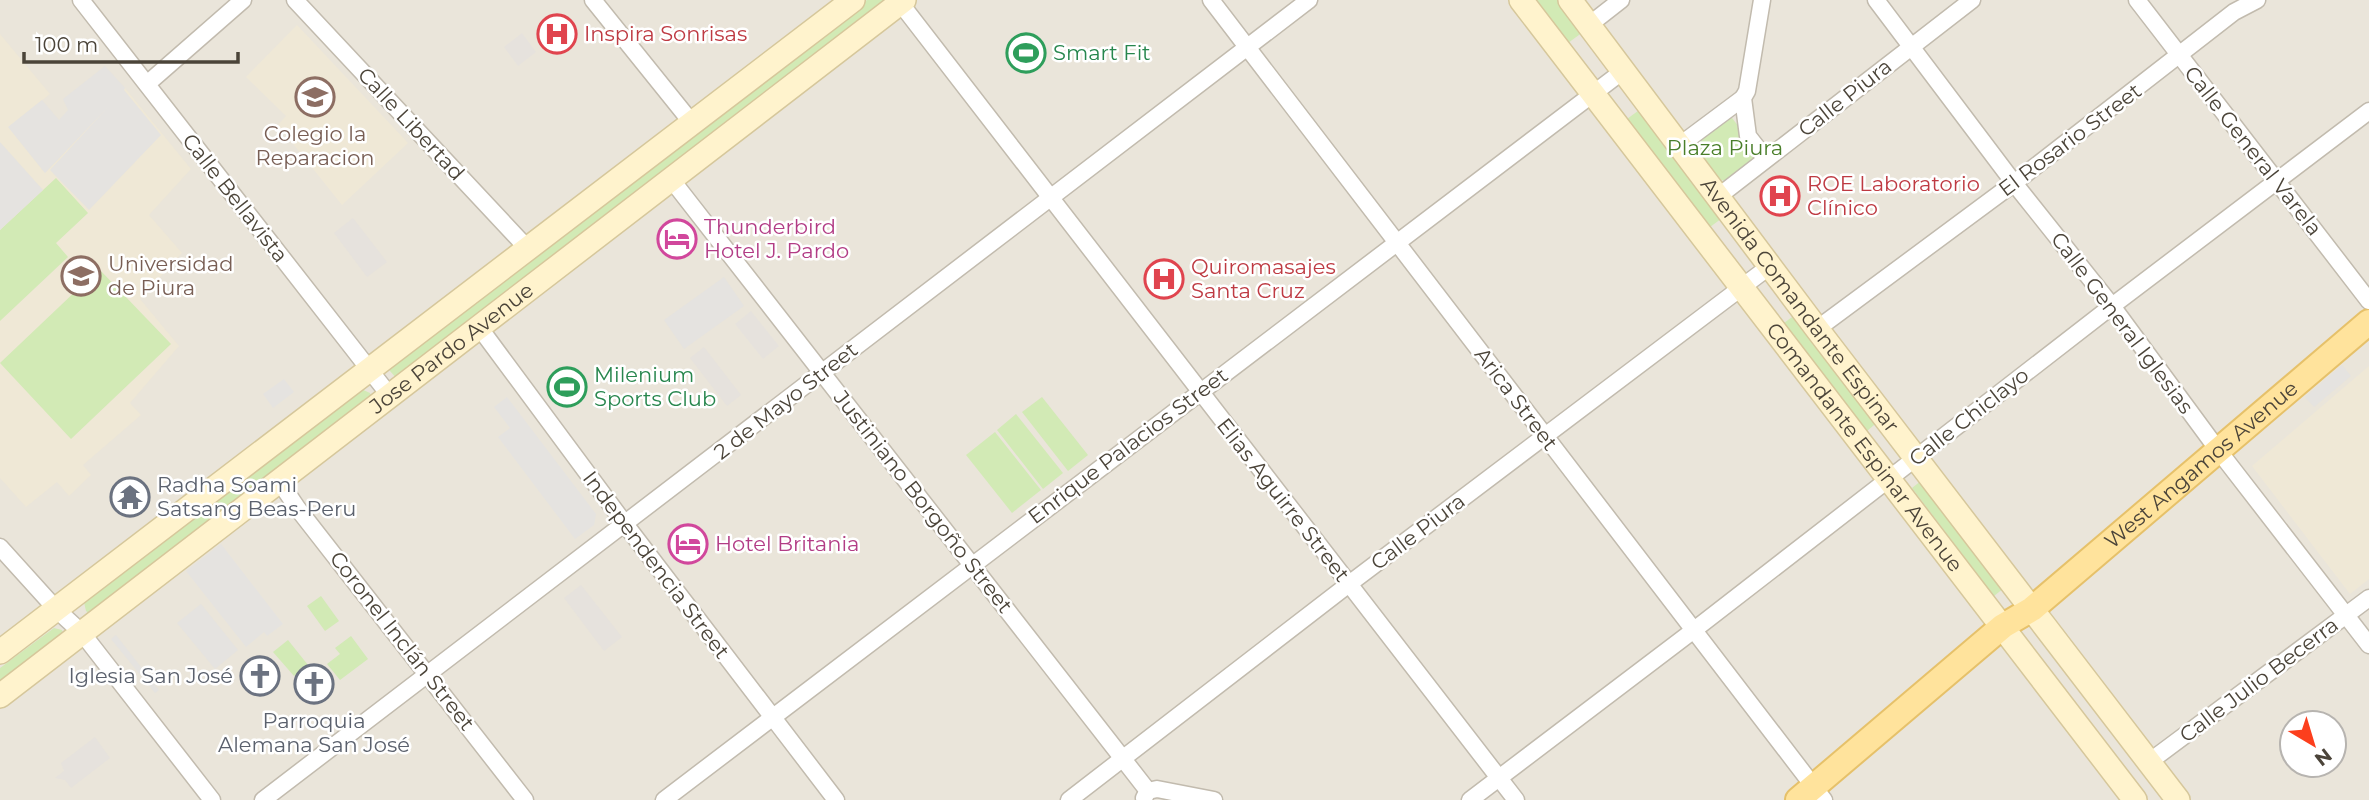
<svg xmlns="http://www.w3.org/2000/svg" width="2369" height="800" font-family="Montserrat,sans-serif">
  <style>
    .residential { fill: #eae5da; fill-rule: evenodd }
    .industrial { fill: #e6e2dd }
    .education { fill: #efe8d6 }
    .green { fill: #d2eab5 }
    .parking { fill: #e5e3e0 }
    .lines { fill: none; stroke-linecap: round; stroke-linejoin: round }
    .minor-casing { stroke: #c2bbae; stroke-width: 19 }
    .secondary-casing { stroke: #d6c79b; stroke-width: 26 }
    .primary-casing { stroke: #e6c16a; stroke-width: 28 }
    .minor { stroke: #fff; stroke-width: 16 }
    .secondary { stroke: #fff3cd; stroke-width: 23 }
    .primary { stroke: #ffe39c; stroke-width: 24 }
    .labels { text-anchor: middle; stroke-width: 5; stroke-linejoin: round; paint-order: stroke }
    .health-label { font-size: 21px; fill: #be3a42; stroke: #fff; text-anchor: start }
    .leisure-label { font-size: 21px; fill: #27864d; stroke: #fff; text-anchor: start }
    .street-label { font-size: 21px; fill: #4b4439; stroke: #fff }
    .education-label { font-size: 21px; fill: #785e54; stroke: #fff }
    .park-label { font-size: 21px; fill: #4a7f2a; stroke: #fff }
    .hotel-label { font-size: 21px; fill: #b23c85; stroke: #fff; text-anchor: start }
    .worship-label { font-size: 21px; fill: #5b616d; stroke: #fff; text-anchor: start }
  </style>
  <rect width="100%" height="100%" fill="#f6f3ec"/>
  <path class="residential" d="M0 0H2369V800H0ZM2292 723H2334V765H2292Z"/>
  <g class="industrial">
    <path d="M522 33 536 52 518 66 504 47Z"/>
    <path d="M353 218 387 262 367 277 334 233Z"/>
    <path d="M751 311 779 346 763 359 735 324Z"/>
    <path d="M704 347 741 395 727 406 690 358Z"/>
    <path d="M581 585 622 637 604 651 564 598Z"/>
    <path d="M95 737 110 758 71 788 65 780 55 778 64 771 61 763Z"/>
  </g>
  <g class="education">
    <path d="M297 25 408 143 342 205 278 125 286 116 246 77Z"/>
    <path d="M0 34 50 94 9 127 45 173 125 88 191 169 149 215 182 253 140 299 179 346 130 403 141 415 83 465 91 475 69 496 57 482 26 507 0 478Z"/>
    <path d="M2369 366V579L2350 594 2252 466Z"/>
  </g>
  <g class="green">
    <path d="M867 0H889L397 379 390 371 389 364Z"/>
    <path d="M1535 0H1558L1583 32 1568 43Z"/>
    <path d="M1642 108 1725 216 1710 227 1627 119Z"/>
    <path d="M1728 113 1762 156 1730 181 1718 180 1694 147V139Z"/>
    <path d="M56 178 88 213 56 243 68 257 0 321V230Z"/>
    <path d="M99 269 171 344 71 439 0 363Z"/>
    <path d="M1799 312 1881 419 1867 431 1784 323Z"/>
    <path d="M359 388 370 393 372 399 91 615 86 611 83 598Z"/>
    <path d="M1042 397 1088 455 1068 471 1022 412Z"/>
    <path d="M1016 414 1063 473 1043 489 997 430Z"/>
    <path d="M995 432 1041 490 1012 513 966 455Z"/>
    <path d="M1926 477 2009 584 1994 596 1912 488Z"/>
    <path d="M321 596 339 621 325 631 307 606Z"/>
    <path d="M54 628 62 630 65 641 0 690V668Z"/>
    <path d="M351 636 368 659 340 680 327 664 340 654 335 648Z"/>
    <path d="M288 640 308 665 294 676 273 652Z"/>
  </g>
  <g class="parking">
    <path d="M105 66 125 88 124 90 161 135 89 210 50 170 108 107 45 173 8 127 42 100 59 120 68 110 63 99Z"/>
    <path d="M0 142 43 190 0 230Z"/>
    <path d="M724 277 744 306 684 349 664 320Z"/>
    <path d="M2342 365 2351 376 2314 407 2305 397Z"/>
    <path d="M284 379 294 392 273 408 263 394Z"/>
    <path d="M507 397 596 514 594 525 575 539 498 437 510 428 494 407Z"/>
    <path d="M221 544 283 624 267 636 264 632 246 647 186 571Z"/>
    <path d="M201 604 238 650 215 669 177 623Z"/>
    <path d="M116 635 159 690 155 693 111 639Z"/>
  </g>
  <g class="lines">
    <g class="minor-casing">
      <g id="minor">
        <path d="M81 0 390 396"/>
        <path d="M295 0 528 249"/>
        <path d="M593 0 692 123"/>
        <path d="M898 0 1516 800"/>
        <path d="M1211 0 1824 800"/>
        <path d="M1762 0 1747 91 1743 98 1748 136 1766 159"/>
        <path d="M1876 0 2014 183 2112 306 2218 450 2369 645"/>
        <path d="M2137 0 2369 301"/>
        <path d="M1589 25 1621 0"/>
        <path d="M147 84 243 0"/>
        <path d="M1680 145 1743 98"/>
        <path d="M671 179 1148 791"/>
        <path d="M1719 196 1972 0"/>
        <path d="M479 327 625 524 836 800"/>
        <path d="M1817 329 2014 183 2234 12 2257 0"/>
        <path d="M279 481 298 509 525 800"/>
        <path d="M0 547 56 609 82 633 212 800"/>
        <path d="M2149 762 2369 598"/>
        <path d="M1144 798 1148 791 1157 789 1214 800"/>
        <path d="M263 800 1309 0"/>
        <path d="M664 800 1623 71"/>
        <path d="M1069 800 1349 584 1770 266"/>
        <path d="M1470 800 1694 630 2112 306 2369 111"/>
      </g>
    </g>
    <g class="secondary-casing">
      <g id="secondary">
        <path id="s1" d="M1521 0 2135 800"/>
        <path id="s2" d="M1570 0 1817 329 2178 800"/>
        <path d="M0 652 853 0"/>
        <path id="s3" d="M0 696 904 0"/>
      </g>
    </g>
    <g class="primary-casing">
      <g id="primary">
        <path id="s4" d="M1798 800 2003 626 2032 609 2369 322"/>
      </g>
    </g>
    <use href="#minor" class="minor"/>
    <use href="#secondary" class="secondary"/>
    <use href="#primary" class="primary"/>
  </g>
  <defs>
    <g id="hospital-ring" transform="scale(2.0125)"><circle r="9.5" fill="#fff" stroke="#e0444e" stroke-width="1.5"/><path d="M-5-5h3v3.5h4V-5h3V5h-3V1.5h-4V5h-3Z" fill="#e0444e"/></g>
    <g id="stadium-ring" transform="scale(2.0125)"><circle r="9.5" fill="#fff" stroke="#2e9e5b" stroke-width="1.5"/><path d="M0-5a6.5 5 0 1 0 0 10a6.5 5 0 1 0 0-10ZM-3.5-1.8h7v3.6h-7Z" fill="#2e9e5b"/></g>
    <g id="school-ring" transform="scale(2.0125)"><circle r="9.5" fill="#fff" stroke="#8d6e63" stroke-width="1.5"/><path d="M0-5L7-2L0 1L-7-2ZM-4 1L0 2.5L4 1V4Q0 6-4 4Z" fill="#8d6e63"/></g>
    <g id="hotel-ring" transform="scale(2.0125)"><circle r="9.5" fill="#fff" stroke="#d1479c" stroke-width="1.5"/><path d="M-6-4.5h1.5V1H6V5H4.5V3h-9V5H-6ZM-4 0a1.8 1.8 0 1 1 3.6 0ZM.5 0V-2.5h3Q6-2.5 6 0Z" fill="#d1479c"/></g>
    <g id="university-ring" transform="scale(2.0125)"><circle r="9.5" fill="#fff" stroke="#8d6e63" stroke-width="1.5"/><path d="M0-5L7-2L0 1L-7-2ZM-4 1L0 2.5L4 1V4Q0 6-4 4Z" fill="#8d6e63"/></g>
    <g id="temple-ring" transform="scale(2.0125)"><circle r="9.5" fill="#fff" stroke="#6b7280" stroke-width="1.5"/><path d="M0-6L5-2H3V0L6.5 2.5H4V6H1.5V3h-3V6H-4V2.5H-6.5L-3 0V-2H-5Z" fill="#6b7280"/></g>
    <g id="church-ring" transform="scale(2.0125)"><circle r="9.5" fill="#fff" stroke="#6b7280" stroke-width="1.5"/><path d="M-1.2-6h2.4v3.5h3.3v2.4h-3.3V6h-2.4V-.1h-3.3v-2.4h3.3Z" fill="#6b7280"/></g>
  </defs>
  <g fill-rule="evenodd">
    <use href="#hospital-ring" x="557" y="34"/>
    <use href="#stadium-ring" x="1026" y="53"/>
    <use href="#school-ring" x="315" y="97"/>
    <use href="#hospital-ring" x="1780" y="196"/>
    <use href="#hotel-ring" x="677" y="239"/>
    <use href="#university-ring" x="81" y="276"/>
    <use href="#hospital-ring" x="1164" y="279"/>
    <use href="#stadium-ring" x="567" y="387"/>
    <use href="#temple-ring" x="130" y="497"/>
    <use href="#hotel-ring" x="688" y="544"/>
    <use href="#church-ring" x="260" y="676"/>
    <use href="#church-ring" x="314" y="684"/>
  </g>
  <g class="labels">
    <g class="health-label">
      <text x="584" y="41">Inspira Sonrisas</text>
      <text x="1807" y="191">ROE Laboratorio<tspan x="1807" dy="24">Clínico</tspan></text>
      <text x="1191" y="274">Quiromasajes<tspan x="1191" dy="24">Santa Cruz</tspan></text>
    </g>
    <g class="leisure-label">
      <text x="1053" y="60">Smart Fit</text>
      <text x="594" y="382">Milenium<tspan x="594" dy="24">Sports Club</tspan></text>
    </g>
    <g class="street-label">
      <text transform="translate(1845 98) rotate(-38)" y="7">Calle Piura</text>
      <text transform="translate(411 124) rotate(47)" y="7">Calle Libertad</text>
      <text transform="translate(2070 140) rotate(-37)" y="7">El Rosario Street</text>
      <text transform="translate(2253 151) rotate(52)" y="7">Calle General Varela</text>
      <text transform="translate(235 198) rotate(52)" y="7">Calle Bellavista</text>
      <text dy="7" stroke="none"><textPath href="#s2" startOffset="382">Avenida Comandante Espinar</textPath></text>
      <text transform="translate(2122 323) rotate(53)" y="7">Calle General Iglesias</text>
      <text dy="7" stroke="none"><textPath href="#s3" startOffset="570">Jose Pardo Avenue</textPath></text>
      <text transform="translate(1516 399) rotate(53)" y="7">Arica Street</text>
      <text transform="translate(786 401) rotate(-38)" y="7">2 de Mayo Street</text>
      <text transform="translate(1969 417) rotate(-38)" y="7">Calle Chiclayo</text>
      <text transform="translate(1128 446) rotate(-37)" y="7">Enrique Palacios Street</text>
      <text dy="7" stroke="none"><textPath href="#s1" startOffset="564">Comandante Espinar Avenue</textPath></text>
      <text dy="7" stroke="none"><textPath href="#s4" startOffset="525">West Angamos Avenue</textPath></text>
      <text transform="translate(1283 500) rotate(52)" y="7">Elias Aguirre Street</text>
      <text transform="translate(923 502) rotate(52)" y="7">Justiniano Borgoño Street</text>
      <text transform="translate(1418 532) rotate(-37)" y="7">Calle Piura</text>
      <text transform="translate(656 565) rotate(53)" y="7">Independencia Street</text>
      <text transform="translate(402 641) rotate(52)" y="7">Coronel Inclán Street</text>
      <text transform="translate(2259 680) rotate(-37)" y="7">Calle Julio Becerra</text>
    </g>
    <g class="education-label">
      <text x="315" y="141">Colegio la<tspan x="315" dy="24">Reparacion</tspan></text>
      <text x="108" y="271" text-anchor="start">Universidad<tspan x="108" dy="24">de Piura</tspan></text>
    </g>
    <g class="park-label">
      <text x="1725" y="155">Plaza Piura</text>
    </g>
    <g class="hotel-label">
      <text x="704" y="234">Thunderbird<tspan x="704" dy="24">Hotel J. Pardo</tspan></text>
      <text x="715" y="551">Hotel Britania</text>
    </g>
    <g class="worship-label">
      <text x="157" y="492">Radha Soami<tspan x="157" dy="24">Satsang Beas-Peru</tspan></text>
      <text x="233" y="683" text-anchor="end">Iglesia San José</text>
      <text x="314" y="728" text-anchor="middle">Parroquia<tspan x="314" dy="24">Alemana San José</tspan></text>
    </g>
  </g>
  <g transform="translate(2313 744) rotate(142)"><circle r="33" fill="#ffffff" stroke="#b7b4b0" stroke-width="2"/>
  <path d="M0-5L12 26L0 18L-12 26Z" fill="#fc3f1d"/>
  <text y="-10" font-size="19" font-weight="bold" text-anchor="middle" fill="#4b4439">N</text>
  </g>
  <path d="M24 52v10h214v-10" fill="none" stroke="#4b4439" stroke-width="3.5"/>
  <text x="35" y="52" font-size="21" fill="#4b4439" stroke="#ffffff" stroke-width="5" paint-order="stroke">100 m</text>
</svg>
